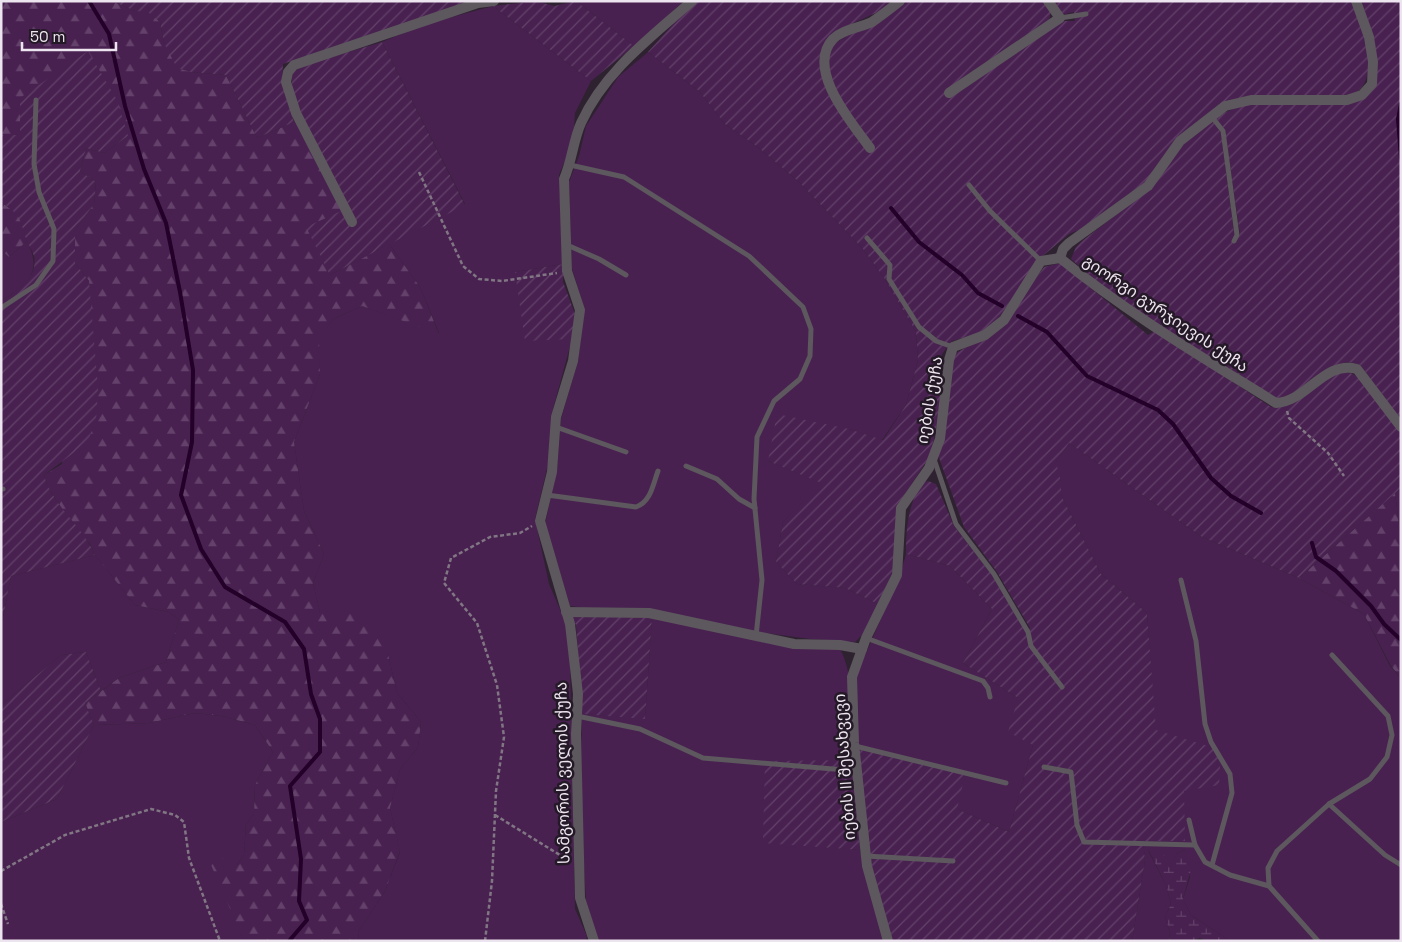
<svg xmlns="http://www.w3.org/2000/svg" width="1402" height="942" font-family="'Space Grotesk','Noto Sans Georgian',sans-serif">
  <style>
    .grass { fill: #482150 }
    .forest { fill: url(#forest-firs) }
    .wetland { fill: url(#wetland-marsh) }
    .garden { fill: url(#garden-furrows) }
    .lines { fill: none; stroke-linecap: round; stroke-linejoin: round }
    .stream { stroke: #230129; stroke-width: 4 }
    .path { stroke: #817683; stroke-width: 2.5; stroke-dasharray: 4 2.5; stroke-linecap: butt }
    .service { stroke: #5d575e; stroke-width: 5 }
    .minor { stroke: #5d575e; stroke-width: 10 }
    .labels { text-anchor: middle; stroke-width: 5; stroke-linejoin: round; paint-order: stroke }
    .street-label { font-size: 16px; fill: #ece4ee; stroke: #241926 }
  </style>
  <defs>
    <pattern id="forest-firs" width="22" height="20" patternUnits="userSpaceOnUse" patternTransform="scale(1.25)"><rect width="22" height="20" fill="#482150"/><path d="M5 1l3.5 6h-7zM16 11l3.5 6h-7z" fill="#63416a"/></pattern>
    <pattern id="wetland-marsh" width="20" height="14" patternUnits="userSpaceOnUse" patternTransform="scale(1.25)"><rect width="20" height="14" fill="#482150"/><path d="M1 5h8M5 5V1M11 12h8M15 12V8" fill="none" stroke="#63416a"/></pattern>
    <pattern id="garden-furrows" width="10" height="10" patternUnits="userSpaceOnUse" patternTransform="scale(1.25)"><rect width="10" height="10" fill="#482150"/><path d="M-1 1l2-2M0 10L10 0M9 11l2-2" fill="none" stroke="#63416a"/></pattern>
  </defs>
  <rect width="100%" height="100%" fill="#2e2230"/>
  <g class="grass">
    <path d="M576 1H684L634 46Z"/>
    <path d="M493 6 591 81 575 113 573 141 559 175 563 264 515 272 572 339 553 409 550 456 535 519 549 584 566 623 570 659 575 909 587 936 586 941H359L358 932 385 891 400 852 390 808 400 769 418 747 421 722 397 693 388 654 320 613 313 583 324 554 304 511 294 442 320 374 318 340 333 319 362 306 439 333 420 287 389 244 465 204 382 42 422 25Z"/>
    <path d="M648 52 699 91 725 124 759 148 799 182 863 249 884 278 916 332 918 360 906 405 882 440 849 429 768 461 822 483 783 522 776 562 797 584 845 588 878 604 863 634 855 642 810 639 570 606 545 524 557 470 561 419 578 361 584 307 572 269 569 182 579 156 586 126 618 77Z"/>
    <path d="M27 241C43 273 28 285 1 301V250L9 257Z"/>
    <path d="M1069 443 1202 537 1299 578 1364 614 1390 666 1401 678V941H1230L1191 915 1183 899 1190 877 1185 850 1177 853 1170 868 1148 850 1166 885 1171 904 1165 917 1170 933 1169 941H1132L1145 860 1143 841 1155 730 1147 613 1101 574 1061 495V482L1055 463Z"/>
    <path d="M1401 488V541L1395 493Z"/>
    <path d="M906 554 950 566 992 609 963 663 1018 698 1033 745 1009 832 957 809 858 745 856 676 900 575Z"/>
    <path d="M95 555 135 605 169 612 179 619 166 662 119 678 101 691 86 652 61 655 1 705V628L11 576Z"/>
    <path d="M652 617 839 648C855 670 852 732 854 760L763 842 860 850 884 941H598L586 901 580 800 582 714 645 718Z"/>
    <path d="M194 713 222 716 255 725 273 752 255 785 254 814 246 824 244 855 237 865 239 928 244 941H1V822L57 799 94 725 149 723Z"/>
  </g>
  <g class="forest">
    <path d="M1 1H112L135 11H148L160 22 164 43 191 72 226 75 257 138 294 122 300 115 350 207 330 275 389 244 420 287 439 334 362 306 333 319 319 340 320 374 294 442 304 511 324 554 313 583 320 613 365 609 388 654 397 693 421 722 418 747 400 769 390 808 400 851 385 891 358 932 359 941H244L211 865 221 858 237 865 244 855 246 824 254 814 255 785 273 752 255 725 222 716 194 713 149 723 94 725 85 703 119 678 166 662 179 619 169 612 135 605 95 555 90 544 63 511 48 487 44 475 62 464 89 281 75 263V230L94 204 96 182 80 171 86 148 104 153 128 136 1 135Z"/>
    <path d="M1 202 19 215 27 241 9 257 1 250Z"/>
    <path d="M1395 493 1401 541V678L1391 666 1364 614 1299 578Z"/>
  </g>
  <path class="wetland" d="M1148 849H1161L1170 867 1177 853 1185 850 1193 862 1183 899 1191 915 1230 941H1206L1200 938 1192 941H1169L1170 933 1165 917 1171 904 1166 885Z"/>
  <g class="garden">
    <path d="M112 1H476L283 64 282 84 294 122 257 138 226 75 191 72 177 68 164 43 160 22 148 12 135 11Z"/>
    <path d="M536 1 554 6 576 1 634 46 591 81 493 6Z"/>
    <path d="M698 1H892L880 11 836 31 837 42 852 33 882 21 907 1H1044L1051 11 1049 21H1075L1074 12 1061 15 1051 1H1351C1362 21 1378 69 1361 88 1357 93 1349 95 1343 97L1226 101 1144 184 1086 227 1069 234 1039 259 999 318 980 333 952 341 942 354V387L936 429 930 456 898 505 893 571 878 604 845 588 797 584 776 562 783 522 821 483 768 461 777 414 849 429 883 440 906 405 918 360 916 332 884 278 863 249 799 182 759 148 725 124 699 91 648 52 678 19Z"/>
    <path d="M1362 1H1401V420L1361 366C1337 350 1304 392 1280 402L1151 320 1101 285 1071 259 1076 247 1082 241 1154 186 1183 143 1212 119 1221 133 1234 233 1240 235 1225 130 1216 118C1247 94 1323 101 1361 100L1376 57Z"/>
    <path d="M382 42 465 205 330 275 306 227 350 207C334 179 284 101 293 72L305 65Z"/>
    <path d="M88 51 117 100 128 136 104 153 86 148 80 171 96 182 94 204 75 230V263L89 281 98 388 96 421 87 443 44 475C53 507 83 526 95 555L11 576 1 628V301C17 291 38 278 34 257 33 251 28 245 26 239 19 216 21 216 1 202V135H20V98Z"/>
    <path d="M1060 263 1148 335 1155 331 1271 407C1299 410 1311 384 1334 374 1359 363 1376 398 1387 415 1391 420 1399 427 1401 434 1402 444 1401 476 1401 488L1299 578 1202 537 1069 443 1056 462 1061 482V495L1101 574 1147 613 1156 730 1221 750 1219 785 1184 791 1185 841H1143L1145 860 1132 941H891L871 865 858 745 965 775 957 809 1009 832 1033 745 1008 732 1018 698 963 663 992 609 950 566 906 554C906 527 908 507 921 483L928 481 936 484 954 526 992 575 1025 631 1030 628 997 572 964 527 938 455 950 368 956 353 999 330 1044 267Z"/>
    <path d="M563 264V282L575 314 572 339 525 341 515 272Z"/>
    <path d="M570 615 652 617 645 719 582 714 576 625Z"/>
    <path d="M86 652 101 691 85 703 94 725 57 799 1 822V705L61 655Z"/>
    <path d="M854 760 860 850 763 843 765 761Z"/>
  </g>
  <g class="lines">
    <g class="stream">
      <path d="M89 1 109 34 125 106 144 169 166 223 180 292 193 370 192 442 181 495 201 549 225 587 285 622 304 649 311 694 320 719V752L290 786 301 859 299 901 307 920 289 941"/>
      <path d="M1401 104 1398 119 1401 158"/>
      <path d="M891 208 919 242 962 275 978 293 1002 306"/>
      <path d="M1018 316 1047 332 1087 376 1158 410 1173 424 1211 478 1231 496 1261 513"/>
      <path d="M1312 543 1316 557 1336 571 1371 606 1384 624 1401 640"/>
    </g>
    <g class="path">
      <path d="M419 172 463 266 479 279 502 281 557 273"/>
      <path d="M1287 411 1289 418 1328 453 1344 476"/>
      <path d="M495 815 568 860"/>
      <path d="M1 871 65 835 151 809 175 815 184 822 189 858 220 941"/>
      <path d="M1 904 8 924"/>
      <path d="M485 941 492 881 496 791 504 737 497 685 477 623 444 583 451 558 490 537 520 533 532 526"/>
    </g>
    <g class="service">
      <path d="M1060 18 1086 14"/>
      <path d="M1212 117 1223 131 1237 235 1234 241"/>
      <path d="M570 165 624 177 749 256 803 307 811 329 810 356 800 379 774 401 757 437 754 499 762 580 756 636"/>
      <path d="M969 185 990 211 1041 261"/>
      <path d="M867 238 890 265 889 279 919 327 936 341 953 347"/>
      <path d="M567 245 599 259 626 275"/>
      <path d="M1 308 36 285 53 261 54 229 39 192 34 164 36 100"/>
      <path d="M556 427 626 452"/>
      <path d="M934 459 956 524 994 574 1028 632 1031 646 1062 687"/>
      <path d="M686 466 717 479 739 499 755 508"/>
      <path d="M1 489H3"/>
      <path d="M547 495 636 507C651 502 653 484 658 471"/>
      <path d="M1181 580 1196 641 1205 724 1211 742 1230 774 1232 793 1212 865"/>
      <path d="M866 638 983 681 988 688 990 697"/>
      <path d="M577 716 640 729 703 758 857 771"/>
      <path d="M855 746 1006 783"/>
      <path d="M1044 767 1071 772 1077 825 1084 842 1195 845"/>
      <path d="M1329 804 1385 855 1401 865"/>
      <path d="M1189 820 1195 845 1205 862 1230 875 1269 886 1318 941"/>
      <path d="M866 856 953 861"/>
      <path d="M1269 886 1268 868 1277 851 1329 804 1370 779 1387 757 1392 735 1388 716 1332 655"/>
    </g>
    <g class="minor">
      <path d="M949 93 1060 18 1048 1"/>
      <path d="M870 148C852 123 805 69 833 39 843 29 860 28 872 22 881 16 891 8 900 1"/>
      <path d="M352 222 296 113 286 82 288 72 294 65 478 3 494 1"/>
      <path d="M1060 258 1063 249 1069 243 1148 186 1180 141 1225 106 1251 100H1347L1362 95 1372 84 1373 62 1369 37 1356 1"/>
      <path d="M1060 258C1127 313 1202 357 1276 403 1308 401 1324 360 1357 369L1401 427"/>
      <path d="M566 612 649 613 794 644 840 645 862 649"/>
      <path d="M594 941 580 898 576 734 578 694 570 624 540 521 552 472 556 417 573 361 580 310 567 271 564 179C572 161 573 141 581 123 604 72 650 38 692 1"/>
      <path d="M888 941 867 866 854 743 852 677 866 638 897 575 901 508 929 468 940 439 949 360 953 347 985 335 1004 320 1041 261 1060 258"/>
    </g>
  </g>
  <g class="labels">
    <g class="street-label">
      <text transform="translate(1166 313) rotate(34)" y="6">გიორგი გურჯიევის ქუჩა</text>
      <text transform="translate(929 400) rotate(-80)" y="6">იების ქუჩა</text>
      <text transform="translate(844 767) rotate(-94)" y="6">იების II შესახვევი</text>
      <text transform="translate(562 773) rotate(-91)" y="6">სამგორის ველის ქუჩა</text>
    </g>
  </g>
  <rect width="1402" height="942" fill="none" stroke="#ece4ee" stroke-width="5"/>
  <path d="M22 42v8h94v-8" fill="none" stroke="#ece4ee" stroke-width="2.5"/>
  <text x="30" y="42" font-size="15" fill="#ece4ee" stroke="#241926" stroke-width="4" paint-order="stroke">50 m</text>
</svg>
